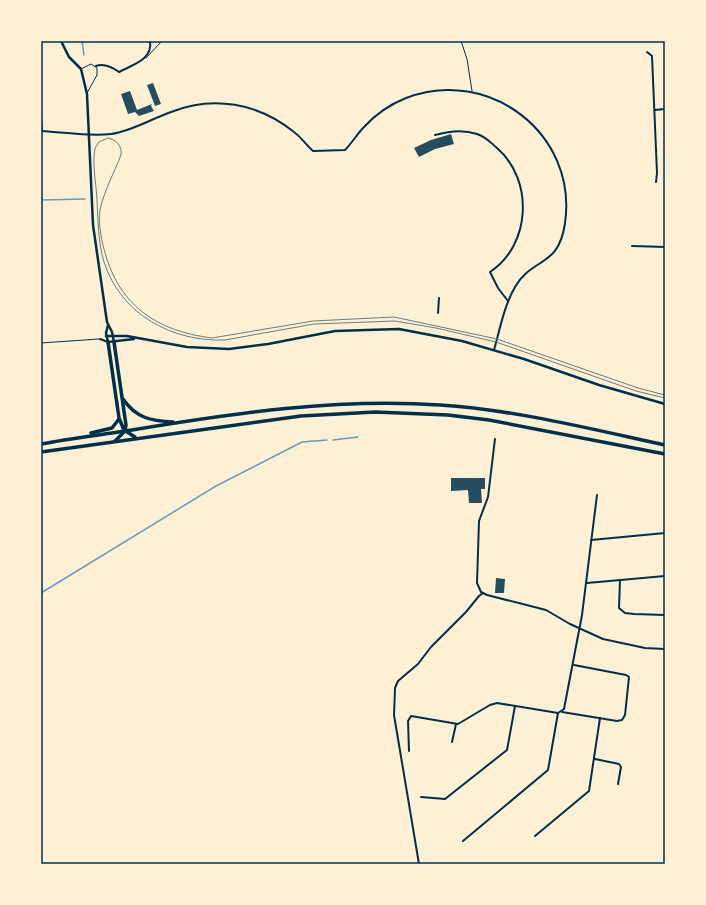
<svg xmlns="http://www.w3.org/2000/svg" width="706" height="905" font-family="Karla,sans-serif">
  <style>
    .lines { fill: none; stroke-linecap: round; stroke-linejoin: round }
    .stream { stroke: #669bbc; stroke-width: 1.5 }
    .building { fill: #264d5e }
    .service { stroke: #003049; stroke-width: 1 }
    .minor { stroke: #003049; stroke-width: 2 }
    .tertiary { stroke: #003049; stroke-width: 2.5 }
    .trunk { stroke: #003049; stroke-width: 3.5 }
    .tram { stroke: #657d81; stroke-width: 1 }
    .neatline { fill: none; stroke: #003049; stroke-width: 1.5 }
  </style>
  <rect width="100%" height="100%" fill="#fdf0d5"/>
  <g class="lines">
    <g class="stream">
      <path d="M82 41 84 55"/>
      <path d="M41 200 85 199"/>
      <path d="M333 440 358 437"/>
      <path d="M41 593 216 486 302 442 327 440"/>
    </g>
  </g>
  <g class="building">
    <path d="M153 83 161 104 155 106 147 85Z"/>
    <path d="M130 91 137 110 152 104 151 106 154 111 139 116 135 112 128 114 121 94Z"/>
    <path d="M451 134 454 144 435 149 419 157 414 148 431 140Z"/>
    <path d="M451 478H485V489H481L482 503H469L468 490 451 491Z"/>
    <path d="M496 578 505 579 504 593H495Z"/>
  </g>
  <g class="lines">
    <g class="service">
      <path d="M461 41 467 59 472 91"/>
      <path d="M146 58 162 41"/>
      <path d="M81 69 91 64 97 68V75L87 93"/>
      <path d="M41 343 99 339"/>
    </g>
    <g class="minor">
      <path d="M647 52 652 56 657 173 656 182"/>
      <path d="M96 66C104 63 112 67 119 72 132 65 153 60 150 41"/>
      <path d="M655 110 665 109"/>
      <path d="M41 115 42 131"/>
      <path d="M41 131C64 132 88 137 111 134 132 131 151 119 171 112 213 95 258 103 294 132 301 137 306 145 313 151L345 150C352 143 357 134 364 127 375 115 391 104 406 98 489 66 578 134 565 223 559 268 532 257 515 287 504 306 500 329 494 350"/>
      <path d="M435 135C449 131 463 129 477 134 486 137 490 142 497 148 534 180 531 245 490 272L498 288 508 301"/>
      <path d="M632 246 665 247"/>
      <path d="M438 313 439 298"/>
      <path d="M100 339 108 342"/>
      <path d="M495 439 488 497 479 521 477 583 481 592 487 595 546 610 570 624 603 639 645 648 665 649"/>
      <path d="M591 540 665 533"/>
      <path d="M620 580 619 608 625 613 634 614 665 615"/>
      <path d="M587 583 665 576"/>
      <path d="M562 712 617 721 622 720 625 715 629 677 626 675 574 665"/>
      <path d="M452 742 456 724"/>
      <path d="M409 751 408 721 411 716 458 724 490 705 497 703 558 713 564 709 582 615 597 495"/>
      <path d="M595 759 619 764 621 767 618 784"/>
      <path d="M421 797 445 799 507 750 515 706"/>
      <path d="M535 836 589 791 600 718"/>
      <path d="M463 841 548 770 558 713"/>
      <path d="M419 864 394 715 395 688 398 681 418 664 431 647 466 612 479 596 483 593"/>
    </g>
    <g class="tertiary">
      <path d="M61 41 69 57 81 69 87 94 93 225 107 322 112 332 114 342"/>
      <path d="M108 325 106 333 108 342 134 339"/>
      <path d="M106 336H127L187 347 229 349 268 344 335 331 399 329 462 341 524 359 599 385 665 404"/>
    </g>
    <g class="trunk">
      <path d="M108 342 119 418 124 430 135 437"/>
      <path d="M114 342 126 425 125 431 115 441"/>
      <path d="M123 399C136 418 151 421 173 422"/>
      <path d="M91 433 112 428 119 419"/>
      <path d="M41 444C71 438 101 435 132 430 234 413 337 398 440 405 516 410 591 429 665 445"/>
      <path d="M41 452 301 416 375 412 448 415 489 420 665 454"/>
    </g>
    <path class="tram" d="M665 395 638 388 497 339 394 317 313 321 212 338C156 331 118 305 104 249 101 238 98 221 100 210 104 191 114 173 121 155 122 146 117 140 108 138L99 142 95 148C92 163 96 183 97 199 98 220 98 242 104 262 121 315 173 342 225 340L314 324 395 321 436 328 496 342 636 391 665 398"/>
  </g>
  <rect width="706" height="905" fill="none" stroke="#fdf0d5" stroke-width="84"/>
  <rect x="42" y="42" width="622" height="821" class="neatline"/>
</svg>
